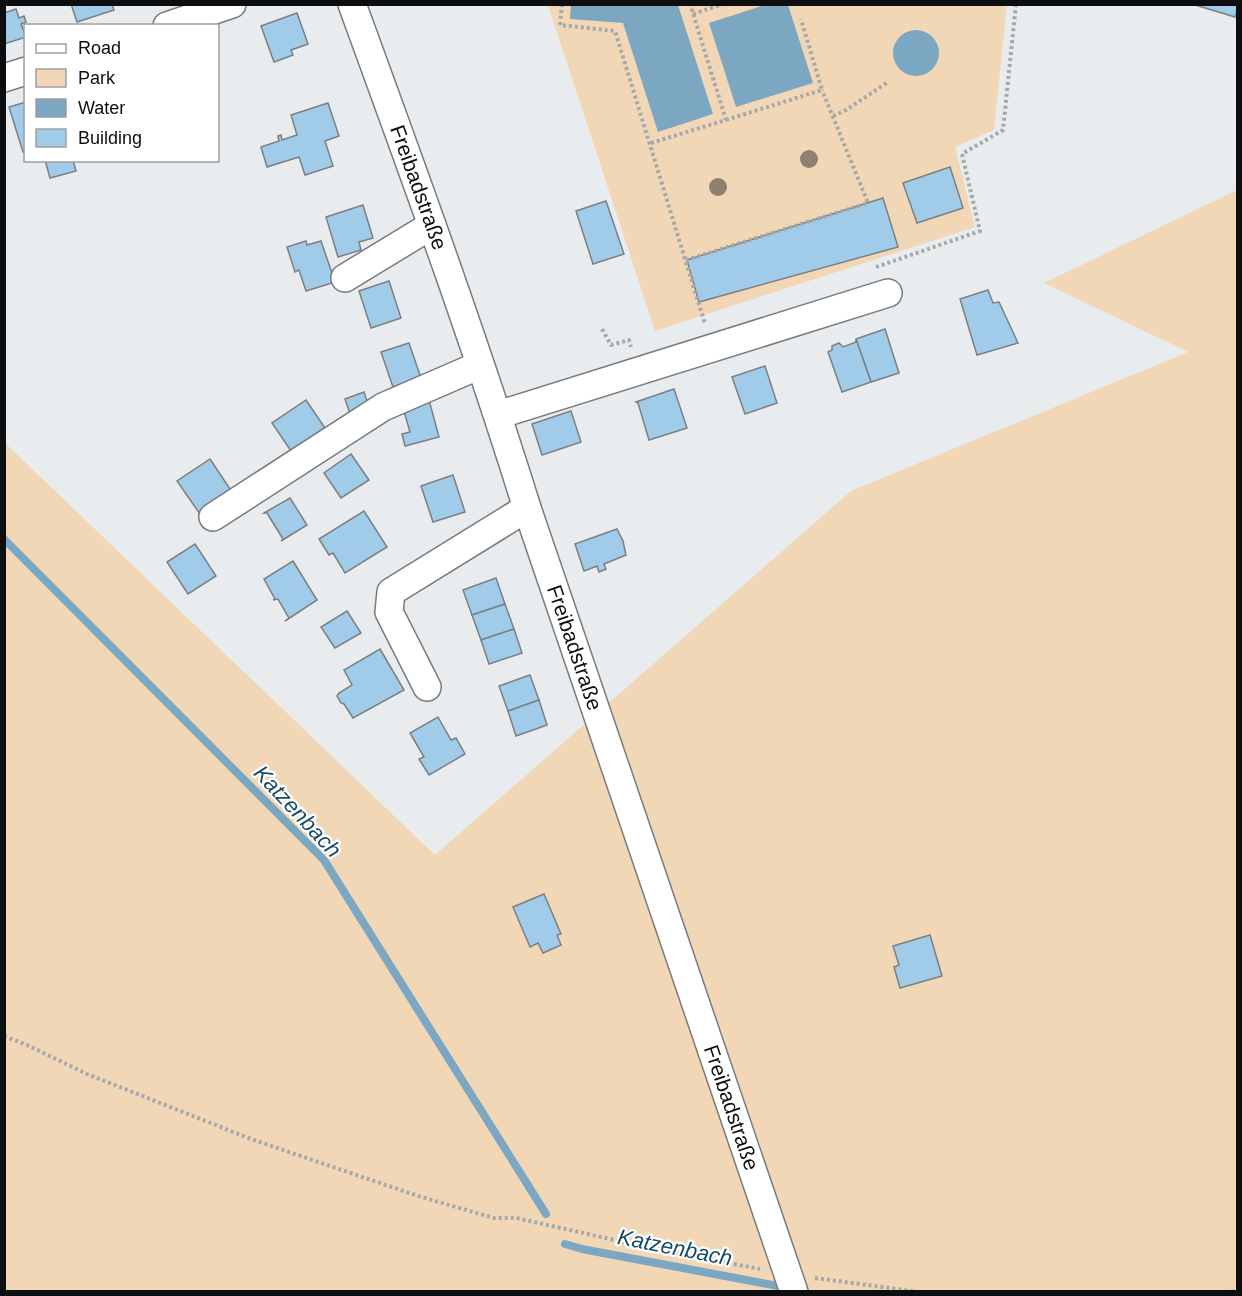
<svg xmlns="http://www.w3.org/2000/svg" width="1242" height="1296" font-family="Arial,sans-serif">
  <style>
    .green { fill: #f2d7b6 }
    .water { fill: #7ca7c3 }
    .lines { fill: none; stroke-linecap: round; stroke-linejoin: round }
    .stream { stroke: #7ca7c3; stroke-width: 8 }
    .building { fill: #a0cce9; stroke: #7c7f81; stroke-width: 1.5 }
    .minor-casing { stroke: #787b7d; stroke-width: 30 }
    .path { stroke: #a6a9aa; stroke-width: 4; stroke-dasharray: 3 3; stroke-linecap: butt }
    .minor { stroke: #fff; stroke-width: 27 }
    .tree { fill: #8c8171 }
    .labels { text-anchor: middle; stroke-width: 4.5; stroke-linejoin: round; paint-order: stroke }
    .street-label { font-size: 21px; fill: #0d0e0f; stroke: #fff }
    .water-label { font-size: 22px; font-style: italic; fill: #164b68; stroke: #fff }
  </style>
  <rect width="100%" height="100%" fill="#e9ecee"/>
  <g class="green">
    <path d="M548 5H1007L994 130 955 147 975 227 655 331Z"/>
    <path d="M1237 190V1291H5L4 442 435 855 851 491 1188 352 1044 283Z"/>
  </g>
  <g class="water">
    <path d="M768 4 788 5 813 83 736 107 709 23Z"/>
    <path d="M571 5H678L713 114 658 132 623 23 570 19Z"/>
    <circle cx="916" cy="53" r="23"/>
  </g>
  <g class="lines">
    <g class="stream">
      <path d="M4 539 324 860 546 1214"/>
      <path d="M565 1244 582 1249 778 1286"/>
    </g>
  </g>
  <g class="building">
    <path d="M71 4H112L114 10 77 22Z"/>
    <path d="M1192 4H1238V9L1235 17Z"/>
    <path d="M16 9 19 18 24 16 26 22 21 24 26 37 4 44V13Z"/>
    <path d="M297 13 308 44 291 50 293 55 274 62 261 26Z"/>
    <path d="M26 102V151L23 152 9 107Z"/>
    <path d="M328 103 339 136 325 141 333 166 305 175 299 157 267 167 261 147 279 141 278 136 281 135 282 140 297 135 291 115Z"/>
    <path d="M45 160H73L76 171 50 178Z"/>
    <path d="M950 167 963 208 917 223 903 183Z"/>
    <path d="M883 198 898 247 699 302 687 260Z"/>
    <path d="M606 201 624 254 593 264 576 211Z"/>
    <path d="M363 205 373 238 359 242 361 250 338 257 326 217Z"/>
    <path d="M306 241 307 245 321 241 335 282 306 291 299 270 295 272 287 247Z"/>
    <path d="M389 281 401 318 371 328 359 291Z"/>
    <path d="M988 290 993 303 999 302 1018 343 977 355 960 299Z"/>
    <path d="M885 329 899 373 871 382 856 339Z"/>
    <path d="M856 339 871 382 842 392 828 352 832 350V346L839 343 843 347 856 342Z"/>
    <path d="M409 343 421 378 393 387 381 352Z"/>
    <path d="M765 366 777 403 745 414 732 377Z"/>
    <path d="M674 389 687 428 649 440 638 403 636 402Z"/>
    <path d="M364 392 369 407 350 414 345 399Z"/>
    <path d="M306 400 325 428 291 451 272 423Z"/>
    <path d="M429 400 439 437 405 446 402 434 410 432 403 408Z"/>
    <path d="M571 411 581 442 542 455 532 424Z"/>
    <path d="M351 454 369 480 341 498 324 473Z"/>
    <path d="M210 459 232 492 200 514 177 481Z"/>
    <path d="M453 475 465 512 433 522 421 486Z"/>
    <path d="M290 498 307 525 281 541 283 539 267 513H264Z"/>
    <path d="M364 511 387 547 345 573 333 553 329 555 319 539Z"/>
    <path d="M617 529 623 541 626 555 604 564 606 569 599 572 597 566 584 571 575 544Z"/>
    <path d="M195 544 216 576 188 594 167 562Z"/>
    <path d="M293 561 317 600 285 621 289 618 278 599 273 600 275 599 264 579Z"/>
    <path d="M496 578 505 604 472 615 463 590Z"/>
    <path d="M505 604 514 629 481 640 472 615Z"/>
    <path d="M347 611 361 633 335 648 321 627Z"/>
    <path d="M514 629 522 653 489 664 481 640Z"/>
    <path d="M380 649 404 690 353 718 344 704 341 703 337 696 339 693 352 685 344 670Z"/>
    <path d="M530 675 539 700 508 711 499 686Z"/>
    <path d="M539 700 547 725 516 736 508 711Z"/>
    <path d="M438 717 451 740 456 738 465 754 429 775 419 759 424 757 410 733Z"/>
    <path d="M544 894 561 934 557 935 561 945 543 953 538 943 530 947 513 907Z"/>
    <path d="M930 935 942 976 900 988 894 967 899 965 893 946Z"/>
  </g>
  <g class="lines">
    <g class="minor-casing">
      <g id="minor">
        <path id="s1" d="M352 4C413 171 474 338 527 508L794 1292"/>
        <path d="M167 26 232 4"/>
        <path d="M4 78 26 71"/>
        <path d="M345 278 432 225"/>
        <path d="M498 415 888 293"/>
        <path d="M213 517 383 407 480 365"/>
        <path d="M427 687 389 612 391 592 527 508"/>
      </g>
    </g>
    <g class="path">
      <path d="M562 4 560 25 615 31 705 324"/>
      <path d="M693 14 723 4"/>
      <path d="M833 116 846 110 888 82"/>
      <path d="M726 120 822 90 801 19"/>
      <path d="M651 143 726 120 690 4"/>
      <path d="M686 260 868 203 822 90"/>
      <path d="M876 267 980 231 962 154 1003 130 1016 4"/>
      <path d="M602 329 611 345 629 340 631 347"/>
      <path d="M4 1036 27 1045 87 1074 251 1139 418 1196 494 1218H516L655 1249 760 1269"/>
      <path d="M815 1278 919 1292"/>
      <path d="M1231 1292 1238 1289"/>
    </g>
    <use href="#minor" class="minor"/>
  </g>
  <g class="tree">
    <circle cx="809" cy="159" r="9"/>
    <circle cx="718" cy="187" r="9"/>
  </g>
  <g class="labels">
    <g class="street-label">
      <text dy="7" stroke="none"><textPath href="#s1" startOffset="195">Freibadstraße</textPath></text>
      <text dy="7" stroke="none"><textPath href="#s1" startOffset="681">Freibadstraße</textPath></text>
      <text dy="7" stroke="none"><textPath href="#s1" startOffset="1167">Freibadstraße</textPath></text>
    </g>
    <g class="water-label">
      <text transform="translate(298 811) rotate(47)" y="8">Katzenbach</text>
      <text transform="translate(675 1247) rotate(11)" y="8">Katzenbach</text>
    </g>
  </g>
  <rect width="1242" height="1296" fill="none" stroke="#0d0e0f" stroke-width="12"/>
  <rect x="24" y="24" width="195" height="138" fill="#ffffff" stroke="#9e9f9f" stroke-width="1.5"/>
  <rect x="36" y="44" width="30" height="9" fill="#ffffff" stroke="#9e9f9f" stroke-width="1.5"/>
  <text x="78" y="54" font-size="18" fill="#0d0e0f">Road</text>
  <rect x="36" y="69" width="30" height="18" fill="#f2d7b6" stroke="#9e9f9f" stroke-width="1.5"/>
  <text x="78" y="84" font-size="18" fill="#0d0e0f">Park</text>
  <rect x="36" y="99" width="30" height="18" fill="#7ca7c3" stroke="#9e9f9f" stroke-width="1.5"/>
  <text x="78" y="114" font-size="18" fill="#0d0e0f">Water</text>
  <rect x="36" y="129" width="30" height="18" fill="#a0cce9" stroke="#9e9f9f" stroke-width="1.5"/>
  <text x="78" y="144" font-size="18" fill="#0d0e0f">Building</text>
</svg>
